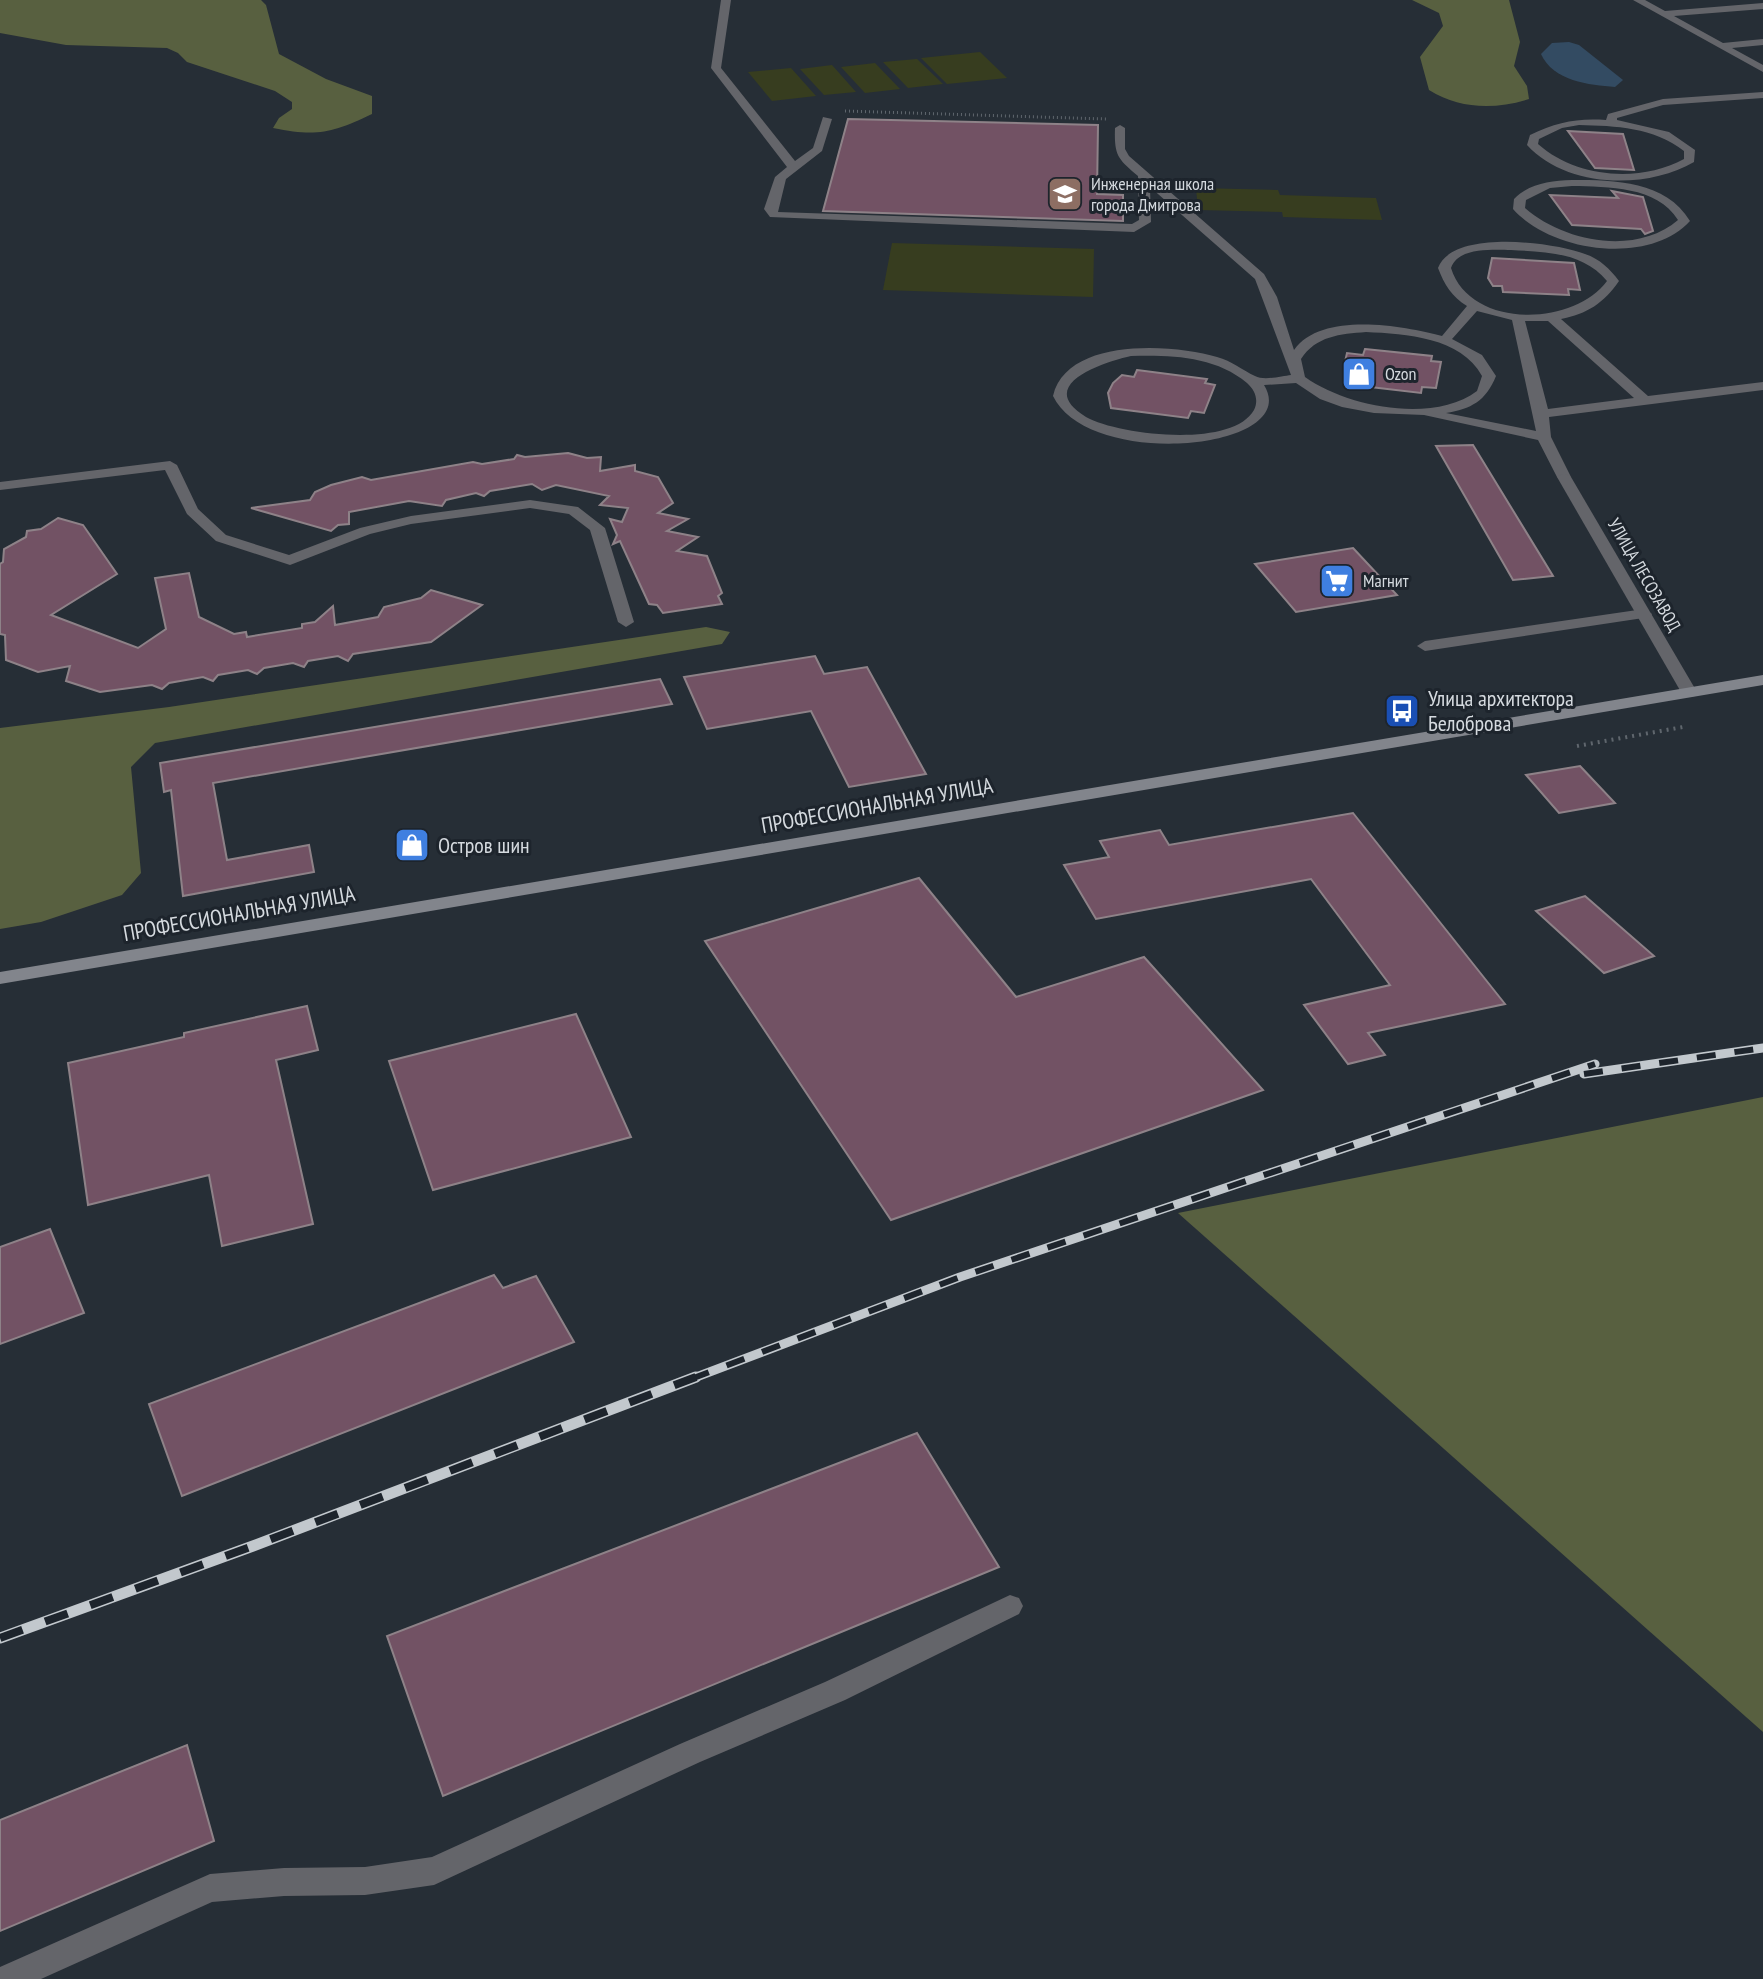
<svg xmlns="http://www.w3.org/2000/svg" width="1763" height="1979" font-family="'PT Sans Narrow',sans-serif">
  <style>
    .green { fill: #373d1f }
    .forest { fill: #586040 }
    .water { fill: #334b62 }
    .building { fill: #725264; stroke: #8e8288; stroke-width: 2 }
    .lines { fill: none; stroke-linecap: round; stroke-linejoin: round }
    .path-far1 { stroke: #5f666d; stroke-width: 3; stroke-dasharray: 1 3; stroke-linecap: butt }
    .path { stroke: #5f666d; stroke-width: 4; stroke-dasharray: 2 5; stroke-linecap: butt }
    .service { fill: #64656a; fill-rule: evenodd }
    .minor { fill: #64656a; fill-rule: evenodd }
    .secondary { fill: #82858c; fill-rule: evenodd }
    .rail-far1-casing { stroke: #c2c8cd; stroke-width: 9 }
    .rail-casing { stroke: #c2c8cd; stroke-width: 11 }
    .rail-far1 { stroke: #1d242c; stroke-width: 6; stroke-dasharray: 19; stroke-linecap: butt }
    .rail { stroke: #1d242c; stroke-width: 8; stroke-dasharray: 24; stroke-linecap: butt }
    .labels { text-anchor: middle; stroke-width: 6; stroke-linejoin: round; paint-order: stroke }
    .far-poi-label { font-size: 18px; fill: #d5dadf; stroke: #1d242c; text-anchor: start }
    .far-street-label { font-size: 18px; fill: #d5dadf; stroke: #1d242c }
    .poi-label { font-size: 22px; fill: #d5dadf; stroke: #1d242c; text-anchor: start }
    .street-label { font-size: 22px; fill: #d5dadf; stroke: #1d242c }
  </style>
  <rect width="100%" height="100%" fill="#262e36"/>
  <g class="green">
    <path d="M980 52 1007 78 947 84 921 58Z"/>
    <path d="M917 59 943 84 908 88 883 62Z"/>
    <path d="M875 63 900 89 865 93 841 67Z"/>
    <path d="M832 65 856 92 824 95 800 69Z"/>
    <path d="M791 68 816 96 772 101 748 72Z"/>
    <path d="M1196 188 1278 190 1280 195 1376 198 1382 220 1283 217 1282 212 1198 210Z"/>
    <path d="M892 243 1094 249 1093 297 883 290Z"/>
  </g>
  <g class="forest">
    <path d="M0 0H261L266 5 279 54 326 79 372 96V114C332 133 317 137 273 128L279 118 292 109V102L275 91 187 62 178 53 167 48 66 45 0 33Z"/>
    <path d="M1412 0H1509L1520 42 1514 66 1527 86 1529 99C1494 110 1460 109 1429 90L1420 57 1443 26 1439 13Z"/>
    <path d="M706 627 730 632 722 644 155 743 131 767 141 873 122 895 41 922 0 929V728L169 707Z"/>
    <path d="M1763 1097V1732L1178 1213Z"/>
  </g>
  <path class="water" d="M1569 42 1579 45 1623 80 1615 87C1589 85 1553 81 1541 54L1552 43Z"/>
  <g class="building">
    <path d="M848 119 1098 125 1097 194 1123 195V221L823 211Z"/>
    <path d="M1568 131 1623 134 1634 170 1595 168Z"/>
    <path d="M1612 191 1643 197 1653 231 1645 234 1641 229 1572 225 1550 195 1618 198Z"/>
    <path d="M1492 258 1574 263 1580 290 1568 289 1569 295 1503 292 1502 286H1493L1488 278Z"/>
    <path d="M1365 349 1432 356 1431 361 1441 362 1436 388 1422 387 1421 393 1345 384 1343 370 1347 353 1363 355Z"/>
    <path d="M1137 370 1207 379 1205 383 1215 385 1204 413 1191 411 1188 418 1111 408 1108 393 1113 383 1122 375 1134 377Z"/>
    <path d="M1473 445 1553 576 1513 580 1436 446Z"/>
    <path d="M568 453 587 458 601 457 600 471 635 465V471L658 477 673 503 658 513 688 519 667 531 698 537 677 551 707 556 722 593 718 596 722 604 663 613 657 605 649 604 620 541 613 544 617 535 610 519 622 522 628 508 600 505 609 496 556 485 542 490 532 484 490 491 484 496 476 493 446 500 442 506 409 501 349 512V524L338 525 331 531 251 508 310 500 315 492 331 485 362 477 371 480 473 462 482 464 514 459 517 455 525 457Z"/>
    <path d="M58 518 83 525 117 574 51 615 138 648 166 629 155 578 189 573 199 617 234 634 246 632 247 637 302 628V624L315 622 333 606 335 625 378 617 384 607 421 598 431 590 482 605 431 642 353 654 348 661 338 656 308 661 304 667 293 663 264 668 257 674 248 670 218 675 213 681 203 677 169 683 162 689 152 685 100 692 66 681 70 666 38 672 6 660 5 635 0 634V564L3 562 4 549 26 537 27 531 41 529Z"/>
    <path d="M1353 548 1397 595 1296 612 1255 564Z"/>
    <path d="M815 656 824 674 867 667 926 774 849 787 811 711 707 729 684 677Z"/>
    <path d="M660 679 672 704 213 783 227 860 309 845 314 872 183 896 171 790 164 792 160 763Z"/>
    <path d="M1580 766 1615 803 1559 813 1526 775Z"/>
    <path d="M1353 813 1505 1004 1368 1033 1385 1055 1348 1064 1304 1005 1390 985 1311 879 1096 919 1064 865 1109 857 1100 841 1160 830 1169 845Z"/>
    <path d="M919 878 1016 997 1144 957 1263 1090 891 1220 705 941Z"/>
    <path d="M1585 896 1654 956 1604 973 1536 911Z"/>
    <path d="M307 1006 318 1050 276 1060 313 1224 222 1246 209 1175 88 1205 68 1063 184 1037V1033Z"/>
    <path d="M576 1014 631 1137 433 1190 389 1061Z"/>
    <path d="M50 1229 84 1313 0 1344V1247Z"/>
    <path d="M494 1275 503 1288 536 1276 574 1342 182 1496 149 1404Z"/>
    <path d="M917 1433 999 1567 443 1796 387 1636Z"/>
    <path d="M187 1745 214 1841 0 1931V1820Z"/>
  </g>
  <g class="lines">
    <path class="path-far1" d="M845 111 1106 119"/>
    <path class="path" d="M1577 746 1683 727"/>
    <g class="service">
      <path d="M721 0H731L721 68 795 161 813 148 823 117 832 119 822 151 786 179 778 212 1132 224 1139 220 1138 176C1118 159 1114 156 1115 128L1120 125 1125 128V149L1129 156 1264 274 1277 297 1294 350C1322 311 1403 326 1442 336L1467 306C1452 297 1444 284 1438 268 1452 229 1554 242 1585 254 1600 259 1610 269 1619 281 1604 303 1587 314 1561 319L1648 396 1763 382V390L1549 417 1551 437 1571 477 1564 481 1557 477 1538 440 1424 415 1374 413 1342 407 1320 399 1296 383 1264 385C1304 450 1089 471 1053 396 1067 337 1173 344 1217 357 1232 361 1242 370 1255 376 1264 381 1282 376 1291 375L1255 279 1150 187 1151 222 1134 232 770 217 764 209 775 177 787 167 711 68ZM1511 250C1546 252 1583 252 1607 281 1573 327 1470 329 1451 268 1458 247 1493 250 1511 250ZM1477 311 1512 320 1536 431 1446 413C1471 409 1486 401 1496 376L1482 355 1452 339ZM1525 321H1548L1634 398 1548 409ZM1366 332C1406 334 1461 337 1482 376L1477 391C1433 424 1347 407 1305 377L1301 359C1316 336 1340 334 1366 332ZM1131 356C1171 355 1215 356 1247 383 1255 390 1259 400 1254 410 1232 449 1118 435 1086 417 1033 385 1104 362 1131 356Z"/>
      <path d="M1633 0H1645L1665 11 1763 3V9L1674 16 1723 43 1763 39V45L1732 48 1763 65V72Z"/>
      <path d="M1763 92V98L1663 105 1617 118V120L1669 132 1695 150 1694 162C1646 190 1566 188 1527 145L1530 135C1557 122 1577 118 1606 120L1608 114 1663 99ZM1579 125C1616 126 1653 127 1684 151V159C1640 183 1576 178 1538 144L1539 139 1562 128Z"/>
      <path d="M1572 180C1615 180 1666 181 1690 221 1649 266 1551 252 1513 209L1514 199C1530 183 1550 181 1572 180ZM1572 186C1608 187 1657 186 1678 220 1636 256 1564 242 1525 208L1526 200 1550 188Z"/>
      <path d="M170 461 177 465 198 509 226 535 289 555 360 528 411 516 530 500 578 507 605 528 634 622 626 627 618 622 590 530 569 514 530 508 411 524 370 534 290 565 216 541 187 514 165 470 0 490V482Z"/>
      <path d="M1644 609 1652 614 1650 617 1425 651 1417 646 1425 641Z"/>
      <path d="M1010 1595 1019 1598 1023 1606 1019 1614 845 1700 700 1762 434 1885 365 1895 284 1896 212 1902 41 1979H0V1967L210 1874 284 1868 365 1867 432 1857 680 1744 825 1682Z"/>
    </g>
    <path class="minor" d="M1564 473 1571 477 1697 692 1695 696 1689 697 1681 692 1557 477Z"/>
    <path class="secondary" d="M1763 675V685L0 984V972Z"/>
    <g class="rail-far1-casing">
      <g id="rail-far1">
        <path d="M1584 1074 1763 1048"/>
        <path d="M691 1379 960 1277 1595 1064"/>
      </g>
    </g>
    <g class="rail-casing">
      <path id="rail" d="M0 1638 253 1546 696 1377"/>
    </g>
    <use href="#rail-far1" class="rail-far1"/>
    <use href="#rail" class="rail"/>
  </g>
  <defs>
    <g id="school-square" transform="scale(1.8)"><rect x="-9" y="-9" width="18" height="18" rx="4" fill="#8d6e63" stroke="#1d242c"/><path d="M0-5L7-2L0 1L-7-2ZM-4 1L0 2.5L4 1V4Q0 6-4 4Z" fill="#fff"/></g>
    <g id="shop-square" transform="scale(1.8)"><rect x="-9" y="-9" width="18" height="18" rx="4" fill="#3f7fe0" stroke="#1d242c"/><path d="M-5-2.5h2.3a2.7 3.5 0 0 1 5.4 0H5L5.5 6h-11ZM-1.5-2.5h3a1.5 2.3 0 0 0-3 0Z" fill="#fff"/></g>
    <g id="supermarket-square" transform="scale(1.8)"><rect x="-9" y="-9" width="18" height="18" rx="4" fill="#3f7fe0" stroke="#1d242c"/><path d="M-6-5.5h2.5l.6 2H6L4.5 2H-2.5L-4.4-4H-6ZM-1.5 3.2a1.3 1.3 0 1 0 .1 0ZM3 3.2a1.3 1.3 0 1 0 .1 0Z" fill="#fff"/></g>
    <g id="bus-square" transform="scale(1.8)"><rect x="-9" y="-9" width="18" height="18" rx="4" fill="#1a4fb4" stroke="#1d242c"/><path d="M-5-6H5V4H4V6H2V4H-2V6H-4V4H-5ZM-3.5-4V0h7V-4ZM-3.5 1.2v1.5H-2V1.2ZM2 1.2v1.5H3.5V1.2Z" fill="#fff"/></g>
  </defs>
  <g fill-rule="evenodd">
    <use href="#school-square" x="1065" y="194"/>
    <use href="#shop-square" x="1359" y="374"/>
    <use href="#supermarket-square" x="1337" y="581"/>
    <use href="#bus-square" x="1402" y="711"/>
    <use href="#shop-square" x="412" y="845"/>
  </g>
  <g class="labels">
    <g class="far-poi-label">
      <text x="1091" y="190">Инженерная школа<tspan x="1091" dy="21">города Дмитрова</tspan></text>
      <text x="1385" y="380">Ozon</text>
      <text x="1363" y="587">Магнит</text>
    </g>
    <g class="far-street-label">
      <text transform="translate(1644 575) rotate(60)" y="6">УЛИЦА ЛЕСОЗАВОД</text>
    </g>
    <g class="poi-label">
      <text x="1428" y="706">Улица архитектора<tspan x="1428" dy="25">Белоброва</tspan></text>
      <text x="438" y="853">Остров шин</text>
    </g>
    <g class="street-label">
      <text transform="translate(877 805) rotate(-10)" y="8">ПРОФЕССИОНАЛЬНАЯ УЛИЦА</text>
      <text transform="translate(239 913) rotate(-10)" y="8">ПРОФЕССИОНАЛЬНАЯ УЛИЦА</text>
    </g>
  </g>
</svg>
